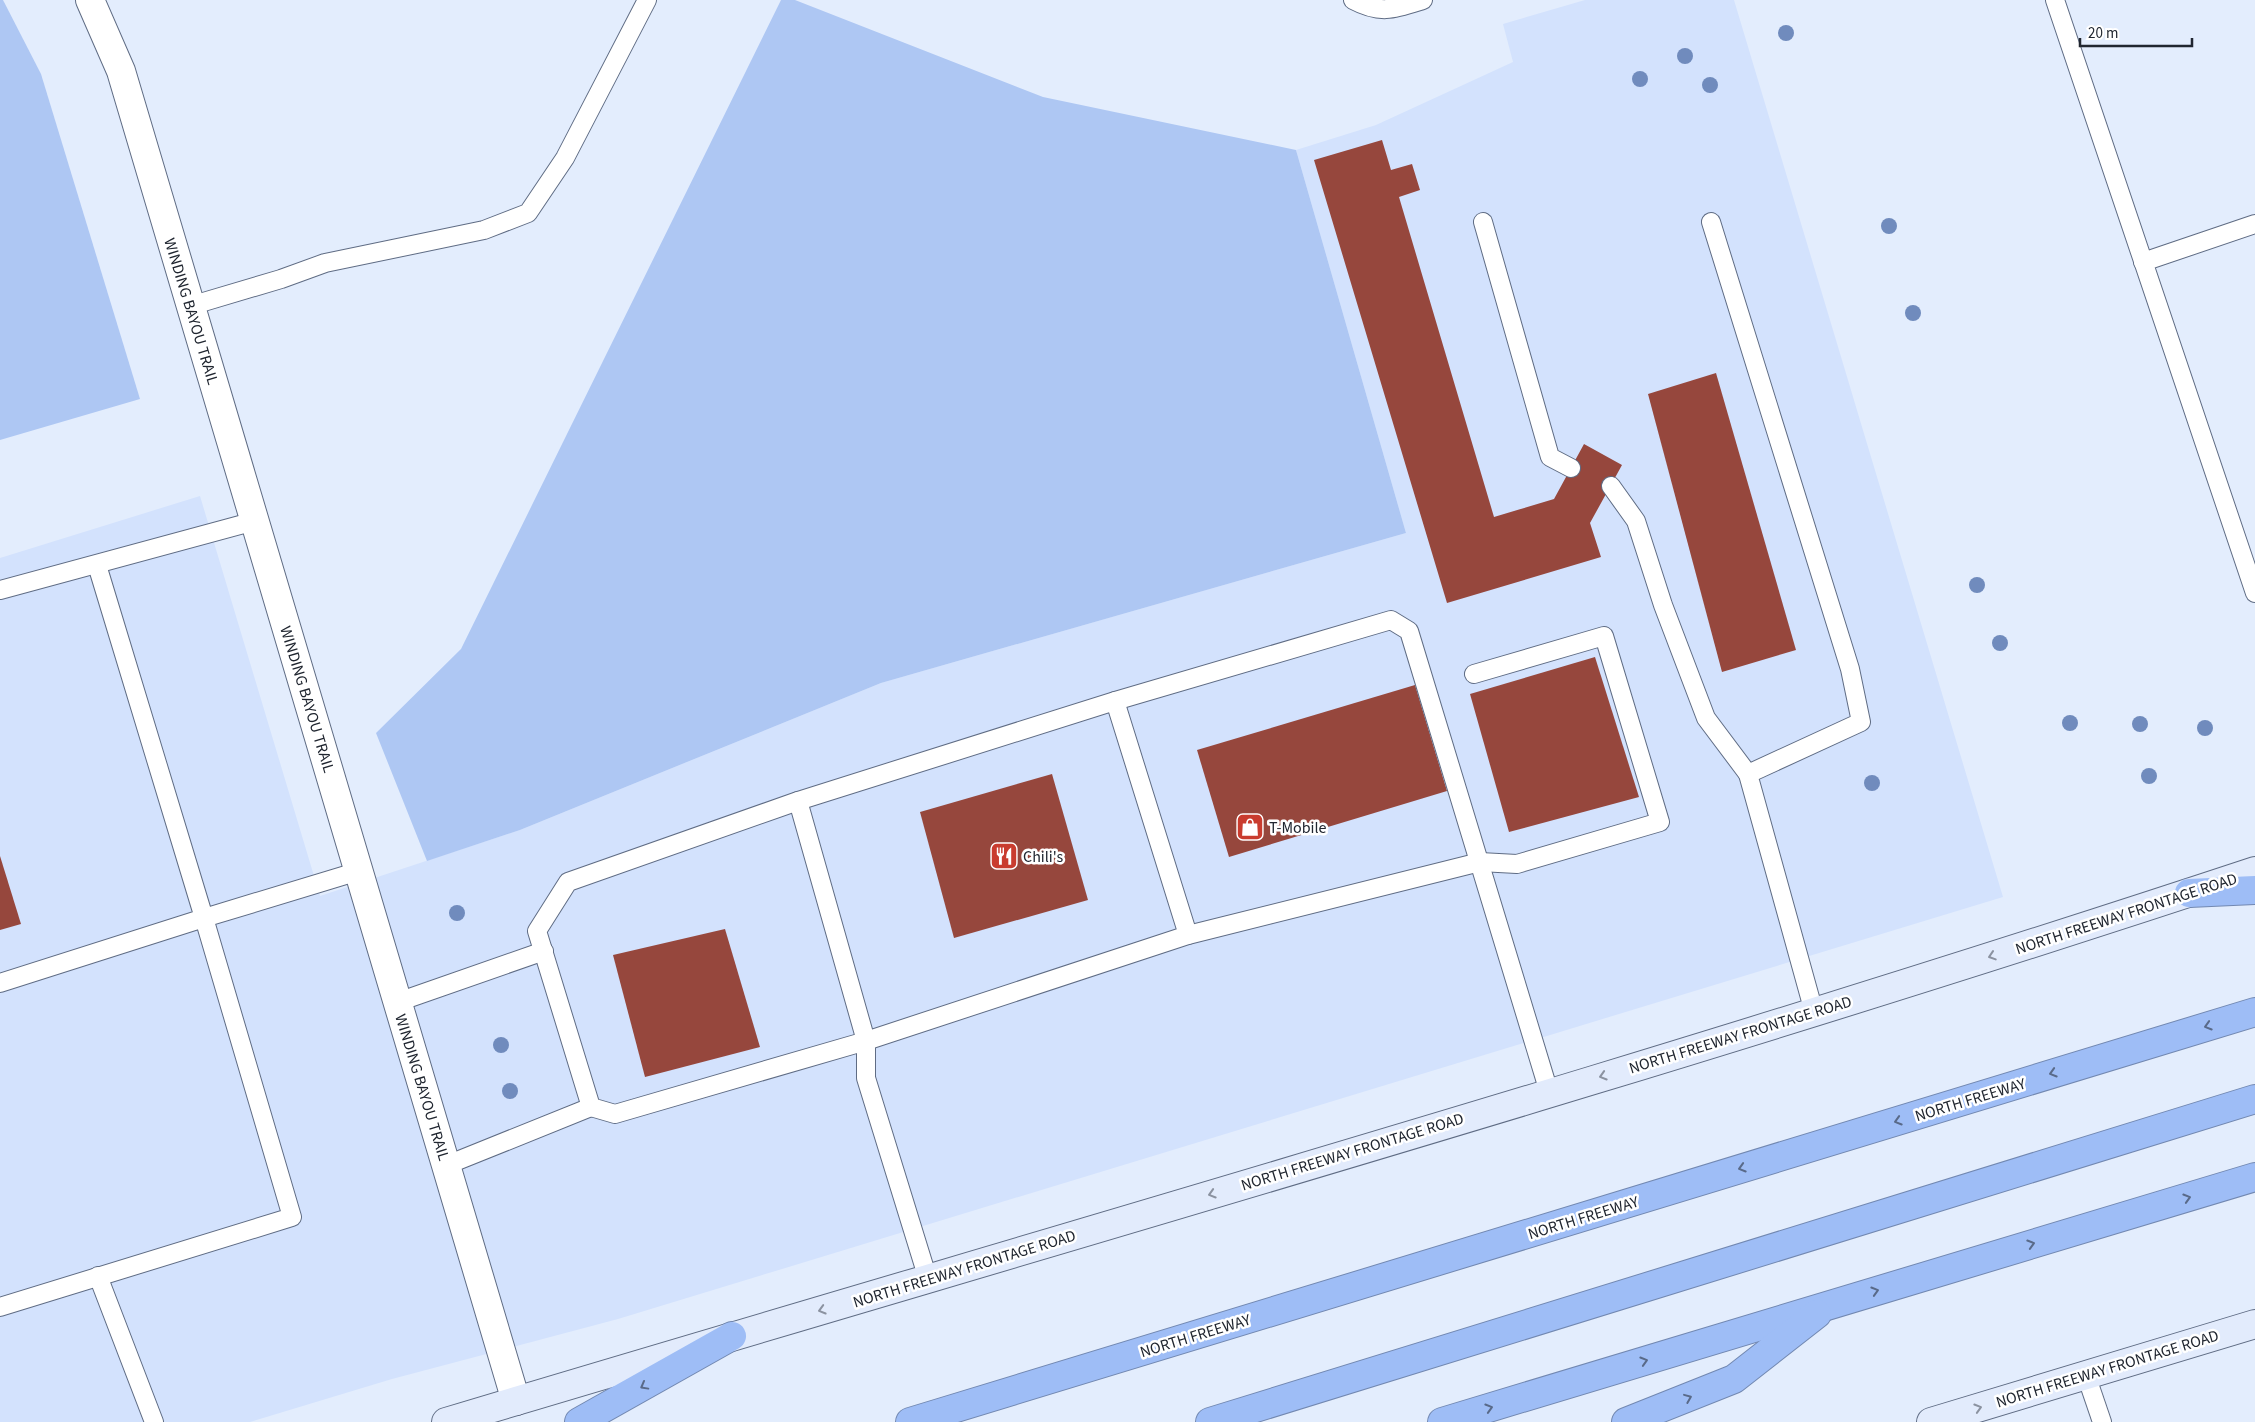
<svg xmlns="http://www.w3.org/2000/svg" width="2255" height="1422" font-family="'Source Sans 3',sans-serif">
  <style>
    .built { fill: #d3e2fd }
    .green { fill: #aec7f3 }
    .building { fill: #96473d }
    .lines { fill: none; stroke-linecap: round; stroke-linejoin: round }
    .lane-casing { stroke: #5f6c84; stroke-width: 20 }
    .street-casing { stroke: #5f6c84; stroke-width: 30 }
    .secondary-casing { stroke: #5f6c84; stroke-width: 30 }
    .highway-casing { stroke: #7288b1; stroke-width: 30 }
    .lane { stroke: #fff; stroke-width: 18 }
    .street { stroke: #fff; stroke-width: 28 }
    .secondary { stroke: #e2ebfc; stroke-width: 28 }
    .highway { stroke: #9ebdf6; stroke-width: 28 }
    .tree { fill: #708bbd }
    .oneway { stroke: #8b92a0 }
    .oneway2 { stroke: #596a89 }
    .labels { text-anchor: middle; stroke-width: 5; stroke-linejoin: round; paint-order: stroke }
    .street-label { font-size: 16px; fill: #202630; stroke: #fff }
    .poi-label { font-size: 16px; fill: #202630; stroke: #fff; text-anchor: start }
  </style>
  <rect width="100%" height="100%" fill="#e3edfd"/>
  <path class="built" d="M1585 0H1734L2003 897 618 1319 392 1379 250 1422H0V558L200 496 320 896 520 830 881 683 1406 533 1296 150 1376 125 1513 62 1503 24Z"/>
  <g class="green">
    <path d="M0 0H3L41 74 140 399 0 440Z"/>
    <path d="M781 0H795L1043 97 1296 150 1406 533 881 683 520 830 427 861 376 733 461 649Z"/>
  </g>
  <g class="building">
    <path d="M1382 140 1391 170 1412 164 1420 190 1399 197 1494 517 1554 499 1584 444 1622 465 1590 523 1601 557 1447 603 1314 160Z"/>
    <path d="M1716 373 1796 650 1722 672 1648 394Z"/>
    <path d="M1595 657 1639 797 1509 832 1470 694Z"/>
    <path d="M1415 685 1447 791 1229 857 1197 750Z"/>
    <path d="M1052 774 1088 900 954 938 920 812Z"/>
    <path d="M0 856 21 924 0 930Z"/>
    <path d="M725 929 760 1047 645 1077 613 955Z"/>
  </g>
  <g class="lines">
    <g class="lane-casing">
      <g id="lane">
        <path d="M1353 0C1381 15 1395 9 1423 0"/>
        <path d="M2055 0 2255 593"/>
        <path d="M1483 222 1550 457 1571 468"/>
        <path d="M1711 222 1850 669 1861 722 1748 774 1814 1012"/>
        <path d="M2143 262 2255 224"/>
        <path d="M190 306 281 279 325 263 484 230 528 213 565 158 647 0"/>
        <path d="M1611 486 1636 521 1663 605 1706 718 1748 774"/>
        <path d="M0 590 255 521"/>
        <path d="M1115 701 1188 935"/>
        <path d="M798 801 568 882 537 931 591 1107 615 1114 866 1041 1188 935 1480 862 1517 864 1660 822 1604 636 1474 674"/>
        <path d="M0 983 204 918 97 565"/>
        <path d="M398 1002 544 951"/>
        <path d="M447 1165 591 1107"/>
        <path d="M98 1276 154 1422"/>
        <path d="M928 1279 866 1078V1041L798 801 1115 701 1391 620 1409 631 1549 1092"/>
        <path d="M0 1307 292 1217 204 918 359 871"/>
        <path d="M2086 1375 2102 1422"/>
      </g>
    </g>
    <g class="street-casing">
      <path id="street" d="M90 0 121 71 516 1401"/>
    </g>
    <g class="secondary-casing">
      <g id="secondary">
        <path d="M446 1422C1049 1241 1656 1069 2255 871"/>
        <path d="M1931 1422 2255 1324"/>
      </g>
    </g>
    <g class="highway-casing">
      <g id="highway">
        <path d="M2189 893 2255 890"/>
        <path d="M579 1422 732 1336"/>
        <path d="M910 1422 2255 1012"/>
        <path d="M1210 1422 2255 1099"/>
        <path d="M1442 1422 2255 1177"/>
        <path d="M1626 1422 1734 1379 1817 1314"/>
      </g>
    </g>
    <use href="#lane" class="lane"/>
    <use href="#street" class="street"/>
    <use href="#secondary" class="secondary"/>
    <use href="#highway" class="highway"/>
  </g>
  <g class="tree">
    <circle cx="1786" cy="33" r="8"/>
    <circle cx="1685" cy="56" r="8"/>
    <circle cx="1640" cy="79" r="8"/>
    <circle cx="1710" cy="85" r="8"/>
    <circle cx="1889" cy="226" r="8"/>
    <circle cx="1913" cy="313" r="8"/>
    <circle cx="1977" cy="585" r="8"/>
    <circle cx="2000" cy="643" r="8"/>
    <circle cx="2070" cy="723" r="8"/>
    <circle cx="2140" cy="724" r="8"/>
    <circle cx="2205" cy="728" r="8"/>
    <circle cx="2149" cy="776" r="8"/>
    <circle cx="1872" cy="783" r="8"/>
    <circle cx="457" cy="913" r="8"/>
    <circle cx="501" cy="1045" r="8"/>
    <circle cx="510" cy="1091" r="8"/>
  </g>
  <defs><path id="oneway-chevron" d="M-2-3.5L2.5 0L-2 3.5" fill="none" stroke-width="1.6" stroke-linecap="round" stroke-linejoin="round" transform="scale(1.25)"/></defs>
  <g class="oneway">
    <use href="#oneway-chevron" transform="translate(1992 956) rotate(162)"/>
    <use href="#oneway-chevron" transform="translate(1603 1076) rotate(163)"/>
    <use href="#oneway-chevron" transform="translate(1212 1194) rotate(163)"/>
    <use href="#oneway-chevron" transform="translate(822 1310) rotate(164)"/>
    <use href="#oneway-chevron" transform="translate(1978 1408) rotate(-17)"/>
  </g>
  <g class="oneway2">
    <use href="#oneway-chevron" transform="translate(2208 1026) rotate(163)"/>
    <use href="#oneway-chevron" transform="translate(2053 1073) rotate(163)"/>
    <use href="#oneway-chevron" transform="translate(1898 1121) rotate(163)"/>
    <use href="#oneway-chevron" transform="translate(1742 1168) rotate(163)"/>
    <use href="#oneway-chevron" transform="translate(2187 1198) rotate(-17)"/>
    <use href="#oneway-chevron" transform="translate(2031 1244) rotate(-17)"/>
    <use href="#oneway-chevron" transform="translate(1875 1291) rotate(-17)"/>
    <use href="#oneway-chevron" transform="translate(1644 1361) rotate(-17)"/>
    <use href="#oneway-chevron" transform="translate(644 1386) rotate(151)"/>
    <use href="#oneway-chevron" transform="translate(1688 1398) rotate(-22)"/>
    <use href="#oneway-chevron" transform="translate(1489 1408) rotate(-17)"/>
  </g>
  <defs>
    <g id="shop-square" transform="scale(1.4375)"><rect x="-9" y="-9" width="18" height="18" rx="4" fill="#c93c2f" stroke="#fff"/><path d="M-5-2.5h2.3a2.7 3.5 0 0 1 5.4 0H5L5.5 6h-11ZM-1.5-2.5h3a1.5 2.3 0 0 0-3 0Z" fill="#fff"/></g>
    <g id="restaurant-square" transform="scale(1.4375)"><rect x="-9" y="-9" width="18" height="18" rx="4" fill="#c93c2f" stroke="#fff"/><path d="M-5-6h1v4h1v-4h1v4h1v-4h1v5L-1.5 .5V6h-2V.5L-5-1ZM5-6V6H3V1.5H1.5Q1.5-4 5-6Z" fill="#fff"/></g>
  </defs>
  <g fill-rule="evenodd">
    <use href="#shop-square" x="1250" y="827"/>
    <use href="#restaurant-square" x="1004" y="856"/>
  </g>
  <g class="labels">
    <g class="street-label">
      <text transform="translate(192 311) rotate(73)" y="6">WINDING BAYOU TRAIL</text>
      <text transform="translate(308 699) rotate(73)" y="6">WINDING BAYOU TRAIL</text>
      <text transform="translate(2126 913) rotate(-18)" y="6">NORTH FREEWAY FRONTAGE ROAD</text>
      <text transform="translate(1740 1034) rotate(-17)" y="6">NORTH FREEWAY FRONTAGE ROAD</text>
      <text transform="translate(423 1087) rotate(73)" y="6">WINDING BAYOU TRAIL</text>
      <text transform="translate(1970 1099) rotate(-17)" y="6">NORTH FREEWAY</text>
      <text transform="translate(1352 1151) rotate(-17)" y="6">NORTH FREEWAY FRONTAGE ROAD</text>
      <text transform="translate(1583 1217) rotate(-17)" y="6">NORTH FREEWAY</text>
      <text transform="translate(964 1268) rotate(-17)" y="6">NORTH FREEWAY FRONTAGE ROAD</text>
      <text transform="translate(1195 1335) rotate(-17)" y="6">NORTH FREEWAY</text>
      <text transform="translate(2107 1368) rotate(-17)" y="6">NORTH FREEWAY FRONTAGE ROAD</text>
    </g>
    <g class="poi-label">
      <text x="1269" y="833">T-Mobile</text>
      <text x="1023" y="862">Chili's</text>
    </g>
  </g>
  <path d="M2080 38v8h112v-8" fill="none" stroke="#202630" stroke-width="2.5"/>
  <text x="2088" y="38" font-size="15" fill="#202630" stroke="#ffffff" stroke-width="4" paint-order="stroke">20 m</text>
</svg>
